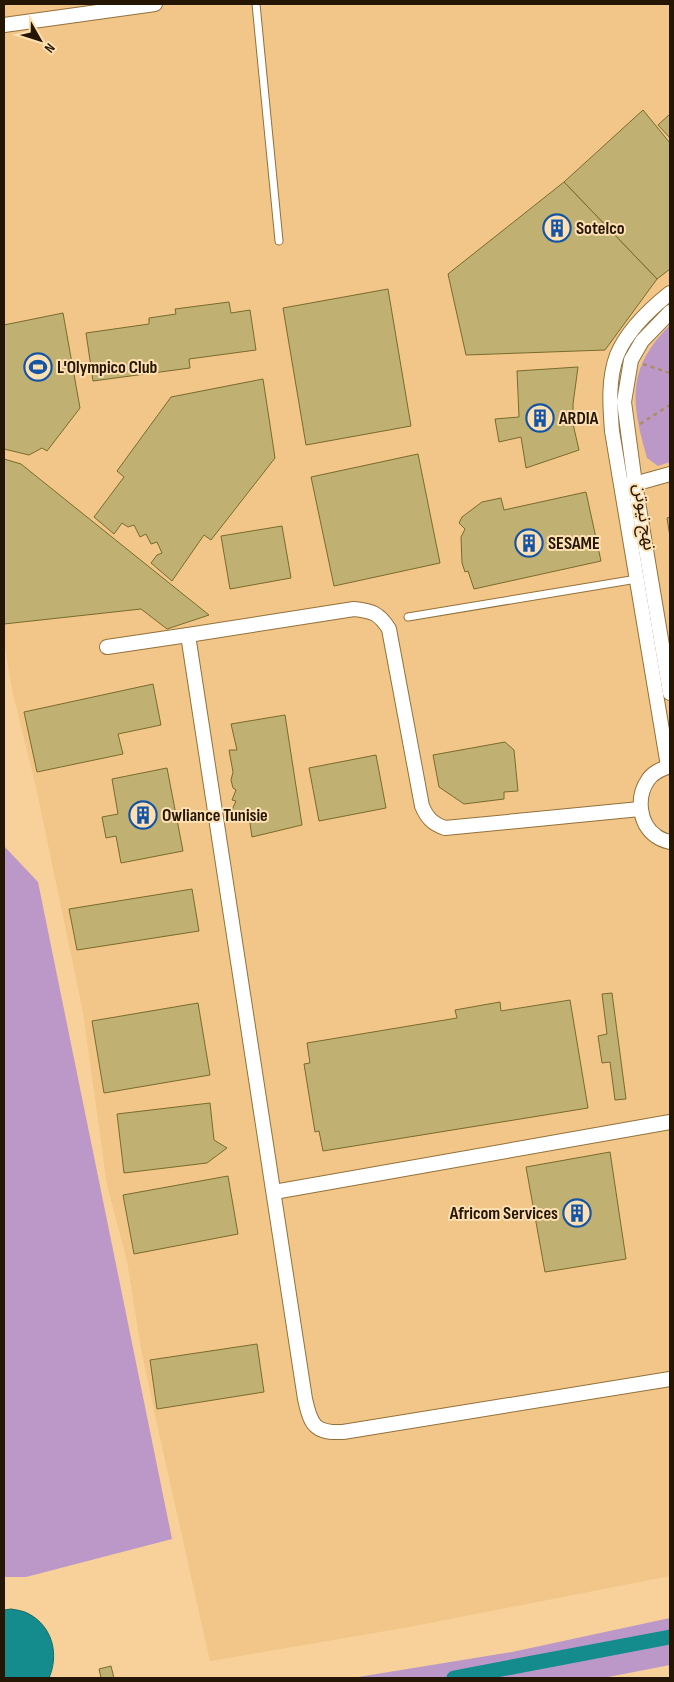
<svg xmlns="http://www.w3.org/2000/svg" width="674" height="1682" font-family="'Sofia Sans Condensed','Noto Sans Arabic',sans-serif">
  <style>
    .built { fill: #f1c688 }
    .green { fill: #bc98c9 }
    .water { fill: #148c8e; stroke: #196964 }
    .lines { fill: none; stroke-linecap: round; stroke-linejoin: round }
    .canal { stroke: #148c8e; stroke-width: 15 }
    .building { fill: #c0b173; stroke: #796b2d }
    .service-casing { stroke: #93713b; stroke-width: 9 }
    .minor-casing { stroke: #93713b; stroke-width: 16 }
    .path { stroke: #ab8e63; stroke-width: 2.5; stroke-dasharray: 4 4; stroke-linecap: butt }
    .service { stroke: #fff; stroke-width: 7 }
    .minor { stroke: #fff; stroke-width: 14 }
    .labels { text-anchor: middle; stroke-width: 4; stroke-linejoin: round; paint-order: stroke }
    .poi-label { font-size: 18px; font-weight: bold; fill: #241602; stroke: #fee0b3; text-anchor: start }
    .street-label { font-size: 18px; fill: #241602; stroke: #fee0b3 }
  </style>
  <rect width="100%" height="100%" fill="#f7d199"/>
  <path class="built" d="M4 4H670V1576L409 1627 210 1661 156 1420 141 1348 127 1261 107 1185 83 1012 36 787 12 690 4 641Z"/>
  <g class="green">
    <path d="M670 325V462L658 466 647 458C631 402 626 369 670 325Z"/>
    <path d="M4 846 38 882 172 1539 26 1577H4Z"/>
    <path d="M670 1618V1665L603 1678H352L512 1652Z"/>
  </g>
  <path class="water" d="M11 1609C17 1610 24 1611 29 1614 53 1627 59 1655 49 1678H4V1610Z"/>
  <g class="lines">
    <path class="canal" d="M454 1678 670 1637"/>
  </g>
  <g class="building">
    <path d="M643 110 670 143V269L657 279 564 182Z"/>
    <path d="M670 114V138L658 125Z"/>
    <path d="M564 182 657 279 605 350 466 355 448 274Z"/>
    <path d="M388 289 411 426 306 445 283 308Z"/>
    <path d="M229 302 231 313 250 310 256 350 189 359 190 368 93 381 86 333 149 324V318L176 314 175 309Z"/>
    <path d="M63 313 80 408 47 451 42 448 29 455 4 449V325Z"/>
    <path d="M578 367 573 404V424L579 450 526 468 521 437 499 442 495 419 519 417 517 371Z"/>
    <path d="M263 379 275 458 211 540 204 535 172 581 151 563 157 555 162 553 157 542 151 544 146 534 140 537 134 525 128 527 122 523 114 534 94 517 124 477 117 471 171 397Z"/>
    <path d="M418 454 440 563 334 586 311 477Z"/>
    <path d="M4 459 21 464 209 615 167 629 141 609 4 624Z"/>
    <path d="M586 492 601 561 474 589 468 571 465 572 462 563 461 537 465 529 459 523 462 517 482 502 501 498 504 510Z"/>
    <path d="M670 517V537L667 518Z"/>
    <path d="M282 526 291 578 230 589 221 536Z"/>
    <path d="M153 684 161 725 118 734 123 754 37 772 24 712Z"/>
    <path d="M285 715 302 825 252 837 248 810 239 813 232 810 236 801 232 800 236 790 233 788 231 780 233 772 229 750H237L231 724Z"/>
    <path d="M505 742 514 750 518 791 504 792V799L464 804 439 787 433 755Z"/>
    <path d="M376 755 386 808 319 821 309 768Z"/>
    <path d="M167 768 183 851 121 863 116 836 106 838 102 817 118 814 112 779Z"/>
    <path d="M192 889 199 931 77 950 69 909Z"/>
    <path d="M612 993 626 1099 615 1100 610 1062 602 1063 598 1036 607 1034 602 994Z"/>
    <path d="M570 1000 588 1108 323 1151 319 1131 315 1132 304 1064 310 1063 307 1043 457 1018 455 1010 500 1002 501 1011Z"/>
    <path d="M198 1003 210 1075 104 1093 92 1021Z"/>
    <path d="M210 1103 214 1140 227 1148 207 1163 124 1173 117 1114Z"/>
    <path d="M610 1152 626 1259 545 1272 526 1167Z"/>
    <path d="M228 1176 238 1234 134 1254 123 1195Z"/>
    <path d="M257 1344 264 1392 157 1409 150 1360Z"/>
    <path d="M111 1666 114 1678H101L99 1669Z"/>
  </g>
  <g class="lines">
    <g class="service-casing">
      <g id="service">
        <path d="M256 4 279 241"/>
        <path d="M408 617 637 579"/>
      </g>
    </g>
    <g class="minor-casing">
      <g id="minor">
        <path d="M4 25 155 4"/>
        <path d="M670 312 642 341 631 360 624 402 635 484 670 693"/>
        <path d="M627 486 670 474"/>
        <path d="M188 635 305 1399C311 1426 315 1433 343 1432L670 1379"/>
        <path d="M107 647 188 635 354 609C372 611 379 613 389 629L422 806C427 818 433 824 445 828L640 809"/>
        <path d="M668 766 612 431C610 406 608 379 617 355 627 331 650 309 670 293"/>
        <path d="M670 766C662 769 653 772 648 780 636 797 639 824 656 836 660 839 666 841 670 842"/>
        <path d="M274 1192 670 1122"/>
      </g>
    </g>
    <g class="path">
      <path d="M643 364 670 373"/>
      <path d="M640 424 670 405"/>
    </g>
    <use href="#service" class="service"/>
    <use href="#minor" class="minor"/>
  </g>
  <defs>
    <g id="building-ring" transform="scale(1.4375)"><circle r="9.5" fill="#fee0b3" stroke="#1454a4" stroke-width="1.5"/><path d="M-4-6H4V6H1V3H-1V6H-4ZM-2.5-4.3h1.7v1.8h-1.7ZM.8-4.3h1.7v1.8H.8ZM-2.5-1h1.7V.8h-1.7ZM.8-1h1.7V.8H.8Z" fill="#1454a4"/></g>
    <g id="stadium-ring" transform="scale(1.4375)"><circle r="9.5" fill="#fee0b3" stroke="#1454a4" stroke-width="1.5"/><path d="M0-5a6.5 5 0 1 0 0 10a6.5 5 0 1 0 0-10ZM-3.5-1.8h7v3.6h-7Z" fill="#1454a4"/></g>
  </defs>
  <g fill-rule="evenodd">
    <use href="#building-ring" x="557" y="228"/>
    <use href="#stadium-ring" x="38" y="367"/>
    <use href="#building-ring" x="540" y="418"/>
    <use href="#building-ring" x="529" y="543"/>
    <use href="#building-ring" x="143" y="815"/>
    <use href="#building-ring" x="577" y="1213"/>
  </g>
  <g class="labels">
    <g class="poi-label">
      <text x="576" y="234">Sotelco</text>
      <text x="57" y="373">L'Olympico Club</text>
      <text x="559" y="424">ARDIA</text>
      <text x="548" y="549">SESAME</text>
      <text x="162" y="821">Owliance Tunisie</text>
      <text x="558" y="1219" text-anchor="end">Africom Services</text>
    </g>
    <g class="street-label">
      <text transform="translate(645 517) rotate(81)" y="6">نهج نيوتن</text>
    </g>
  </g>
  <rect width="674" height="1682" fill="none" stroke="#241602" stroke-width="10"/>
  <g transform="translate(40 40) rotate(129)" stroke="#fee0b3" stroke-width="4" paint-order="stroke">
  <path d="M0-4L9 19L0 12L-9 19Z" fill="#241602"/>
  <text y="-8" font-size="14" font-weight="bold" text-anchor="middle" fill="#241602">N</text>
  </g>
</svg>
